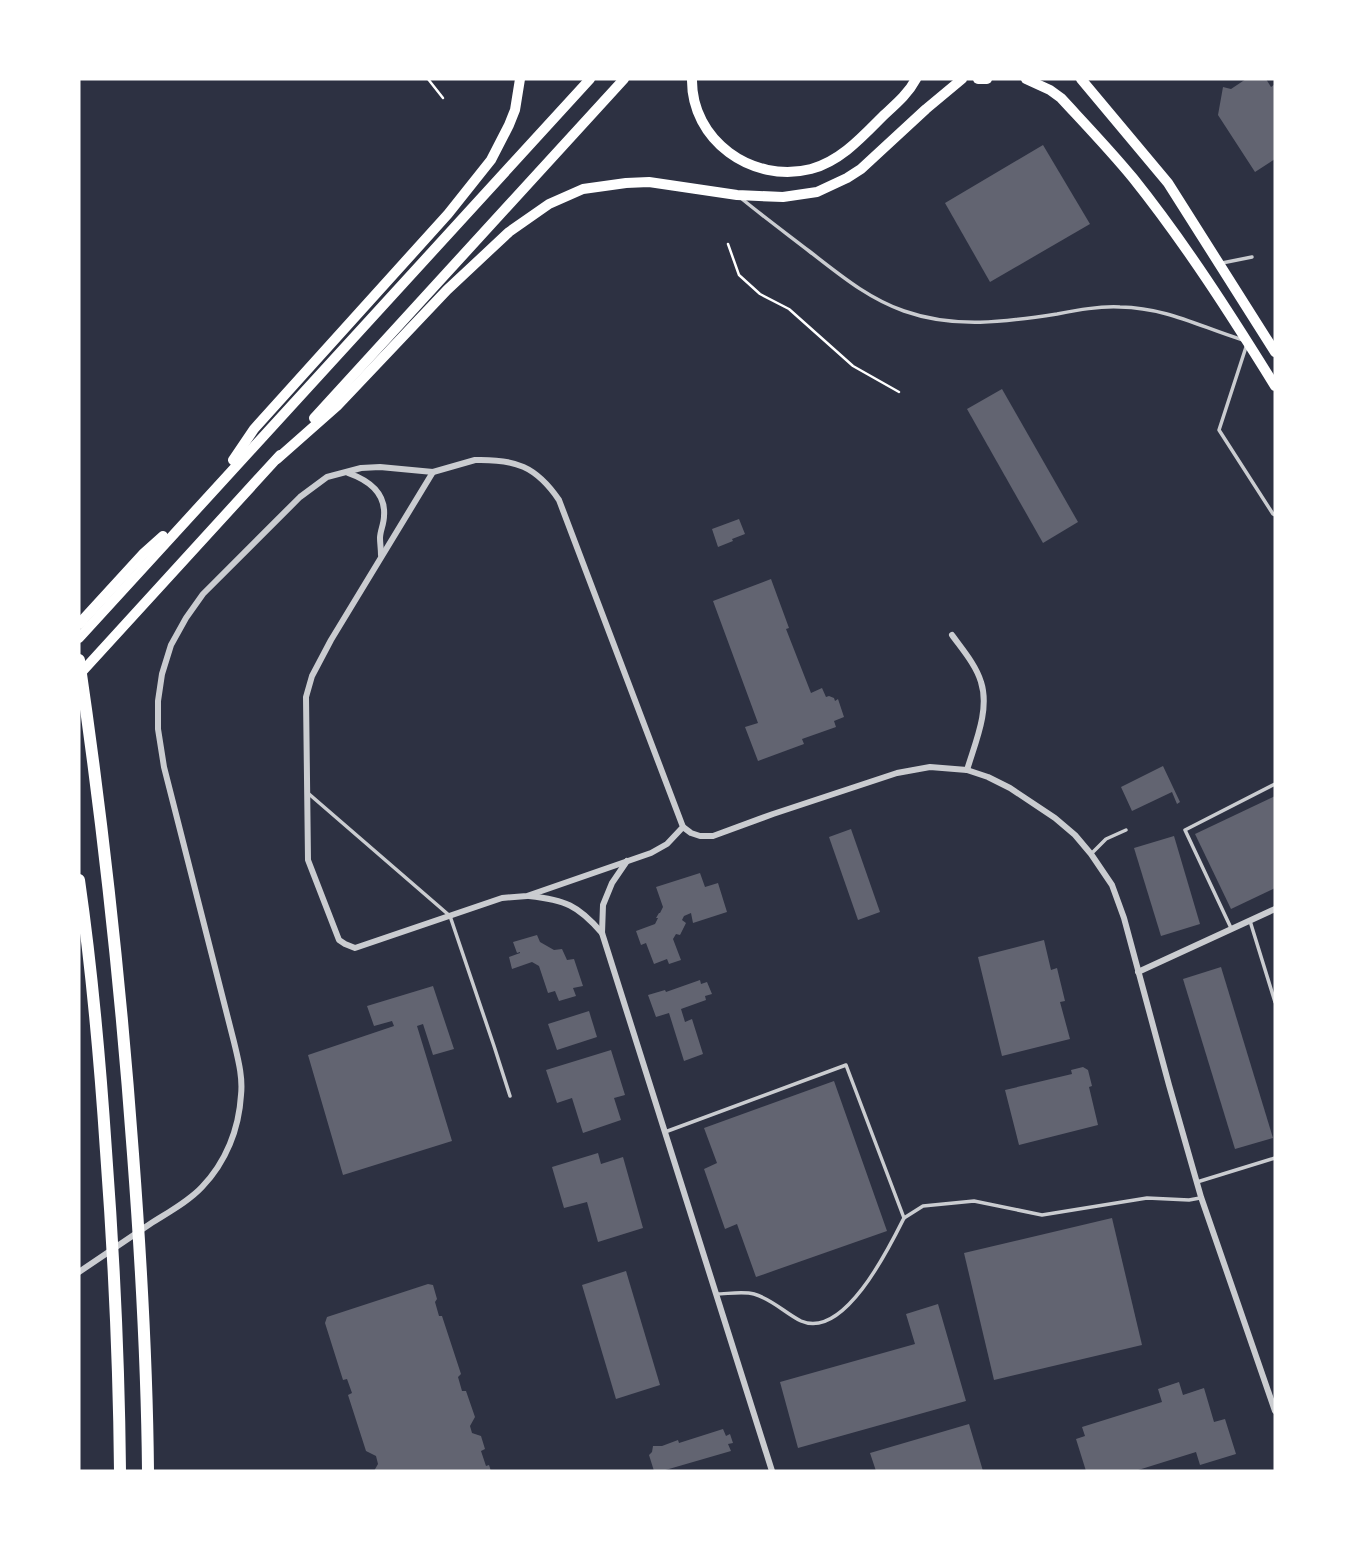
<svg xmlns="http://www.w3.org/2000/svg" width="1354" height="1550" font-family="Figtree,sans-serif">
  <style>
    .building { fill: #626471 }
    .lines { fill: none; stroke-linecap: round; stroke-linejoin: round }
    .path { stroke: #fff; stroke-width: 2.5 }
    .service { stroke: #caccd0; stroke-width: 3.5 }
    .minor { stroke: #caccd0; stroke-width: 6 }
    .primary { stroke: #fff; stroke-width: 10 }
    .trunk { stroke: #fff; stroke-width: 10 }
    .motorway { stroke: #fff; stroke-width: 12 }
  </style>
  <rect width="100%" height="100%" fill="#2d3142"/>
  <g class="building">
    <path d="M1246 79H1266L1271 87 1275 84V159L1255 172 1218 115 1223 87 1231 89Z"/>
    <path d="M1043 145 1090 224 990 282 945 203Z"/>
    <path d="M1002 389 1078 522 1043 543 967 409Z"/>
    <path d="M739 519 745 534 732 539 733 541 718 547 712 529Z"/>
    <path d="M771 579 789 628 786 629 811 693 822 688 826 697 829 696 834 698 835 701 838 699 844 717 834 721 836 727 802 739 804 744 758 761 745 727 758 723 713 601Z"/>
    <path d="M1163 766 1180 802 1177 804 1172 792 1132 811 1121 787Z"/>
    <path d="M1275 796V888L1231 909 1195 834Z"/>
    <path d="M851 829 880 912 858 920 829 837Z"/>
    <path d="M1174 836 1200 924 1161 936 1134 848Z"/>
    <path d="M700 873 705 887 718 883 727 912 693 923 691 913 684 916 682 920 686 923 680 935 676 934 673 939 681 960 669 964 667 959 654 964 646 943 641 945 636 931 655 924 658 918H656L659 913H660L663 907 656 887Z"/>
    <path d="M537 935 540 942 554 950 562 949 567 960 574 959 583 986 573 988 576 996 559 1001 555 991 548 993 539 966 532 962 512 969 509 957 520 953V952L517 953 513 942Z"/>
    <path d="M1044 940 1051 970 1057 968 1065 1001 1060 1002 1070 1039 1002 1056 978 957Z"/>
    <path d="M1221 967 1273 1138 1235 1149 1183 979Z"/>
    <path d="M700 980 701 984 707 982 712 994 705 996 706 1000 681 1009 685 1022 692 1019 703 1054 684 1061 669 1013 656 1017 648 995 665 990 666 992Z"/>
    <path d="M433 986 454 1049 433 1055 423 1024 417 1026 452 1141 343 1175 308 1055 394 1026 392 1021 374 1026 367 1006Z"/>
    <path d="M589 1011 597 1037 557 1050 548 1024Z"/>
    <path d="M611 1050 625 1095 614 1098 621 1120 583 1133 572 1098 557 1103 546 1070Z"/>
    <path d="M1083 1067 1088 1070 1092 1086 1089 1087 1098 1125 1019 1145 1005 1090 1072 1074 1071 1070Z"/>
    <path d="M834 1081 887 1231 756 1277 737 1224 725 1229 704 1169 717 1163 704 1128Z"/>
    <path d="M598 1153 601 1164 623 1157 643 1228 598 1242 587 1202 564 1208 552 1167Z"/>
    <path d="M1112 1218 1142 1345 994 1380 964 1253Z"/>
    <path d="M626 1271 660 1385 616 1399 582 1285Z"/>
    <path d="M428 1284 433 1285 437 1299 435 1302 439 1316H442L461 1374 458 1377 462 1391H466L475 1417 470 1426 472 1433 481 1436 485 1449 481 1451 486 1466 489 1465 491 1471H374L378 1464 376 1456 366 1451 348 1395 352 1393 347 1379 343 1380 325 1323 327 1317Z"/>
    <path d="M938 1304 966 1401 798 1448 780 1382 915 1344 906 1314Z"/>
    <path d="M1179 1382 1183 1395 1204 1388 1214 1422 1225 1419 1236 1454 1200 1465 1196 1452 1135 1471H1086L1076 1439 1085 1436 1082 1427 1162 1402 1158 1389Z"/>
    <path d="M969 1424 983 1471H876L870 1453Z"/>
    <path d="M723 1429 726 1436 730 1434 733 1443 728 1444 731 1451 662 1471H654L649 1455 652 1452 653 1446H662L678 1440 679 1443Z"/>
  </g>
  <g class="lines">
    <g class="path">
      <path d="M428 79 443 98"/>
      <path d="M728 244 739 275 760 294 789 309 853 366 899 392"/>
    </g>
    <g class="service">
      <path d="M742 199C764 217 787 234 809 251 839 274 867 298 904 311 955 329 1005 322 1057 314 1078 310 1099 306 1120 307 1168 308 1200 327 1243 340"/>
      <path d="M1222 263 1252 257"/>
      <path d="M1247 344 1219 430 1273 514 1275 515"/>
      <path d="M309 794 450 916 494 1046 510 1096"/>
      <path d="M1091 854 1106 839 1126 830"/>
      <path d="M1250 921 1275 1002"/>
      <path d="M1231 928 1185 830 1275 784"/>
      <path d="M665 1132 846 1065 904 1218C889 1248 844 1340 801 1321 785 1313 772 1299 754 1294 743 1291 727 1294 716 1294"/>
      <path d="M1197 1182 1275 1158"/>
      <path d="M904 1218 923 1206 974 1201 1042 1215 1147 1198 1189 1200 1200 1198"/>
    </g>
    <g class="minor">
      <path d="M475 460C515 459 536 466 559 500L683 827 667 844 651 853 527 896 502 898 355 948 345 944 339 940 308 860 306 697 312 676 331 640 433 472Z"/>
      <path d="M348 473C368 480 386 492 384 516 384 524 380 531 380 538 380 543 381 549 381 555"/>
      <path d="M952 635C962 649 976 665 981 682 990 710 975 743 967 770"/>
      <path d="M683 827 691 833 700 836H713L773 814 897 773 930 767 967 770 988 777 1010 788 1055 818 1075 835 1091 854 1112 885 1124 918 1169 1085 1201 1197 1275 1411"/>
      <path d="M627 861 612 883 603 905 602 933 772 1471"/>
      <path d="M529 896C565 900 578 905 602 933"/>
      <path d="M1138 972 1275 909"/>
      <path d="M79 1272C103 1256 126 1240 150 1224 167 1213 188 1202 202 1187 226 1162 239 1129 241 1095 243 1077 238 1059 234 1042L164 767 158 729V701L162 674 171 645 186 618 203 594 300 497 327 477 361 468 380 467 433 472"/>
    </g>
    <g class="primary">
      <path d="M978 79H987"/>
      <path d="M1026 79 1050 90 1061 98C1085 124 1110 150 1133 178 1185 243 1231 315 1275 386"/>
      <path d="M1081 79 1168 183 1275 352"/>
    </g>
    <g class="trunk">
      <path d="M692 79C691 140 752 184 811 169 841 161 863 136 884 115 896 104 908 94 916 79"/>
      <path d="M314 418 624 79"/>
      <path d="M277 459 337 406 447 290 509 232 549 204 583 189 626 183 649 182 737 195 759 196 783 197 817 192 847 178 861 169 926 109 962 79"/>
      <path d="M233 460 254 429 448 214 491 160 509 125 515 110 520 79"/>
      <path d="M79 624 144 553 163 536"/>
      <path d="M79 638 590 79"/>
      <path d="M79 675 280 455"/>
    </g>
    <g class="motorway">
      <path d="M79 660C103 824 121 989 133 1154 141 1260 147 1365 148 1471"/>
      <path d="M79 880C92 970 100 1061 106 1151 114 1258 119 1364 120 1471"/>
    </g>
  </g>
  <rect width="1354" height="1550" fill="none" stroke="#ffffff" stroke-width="161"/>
</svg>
